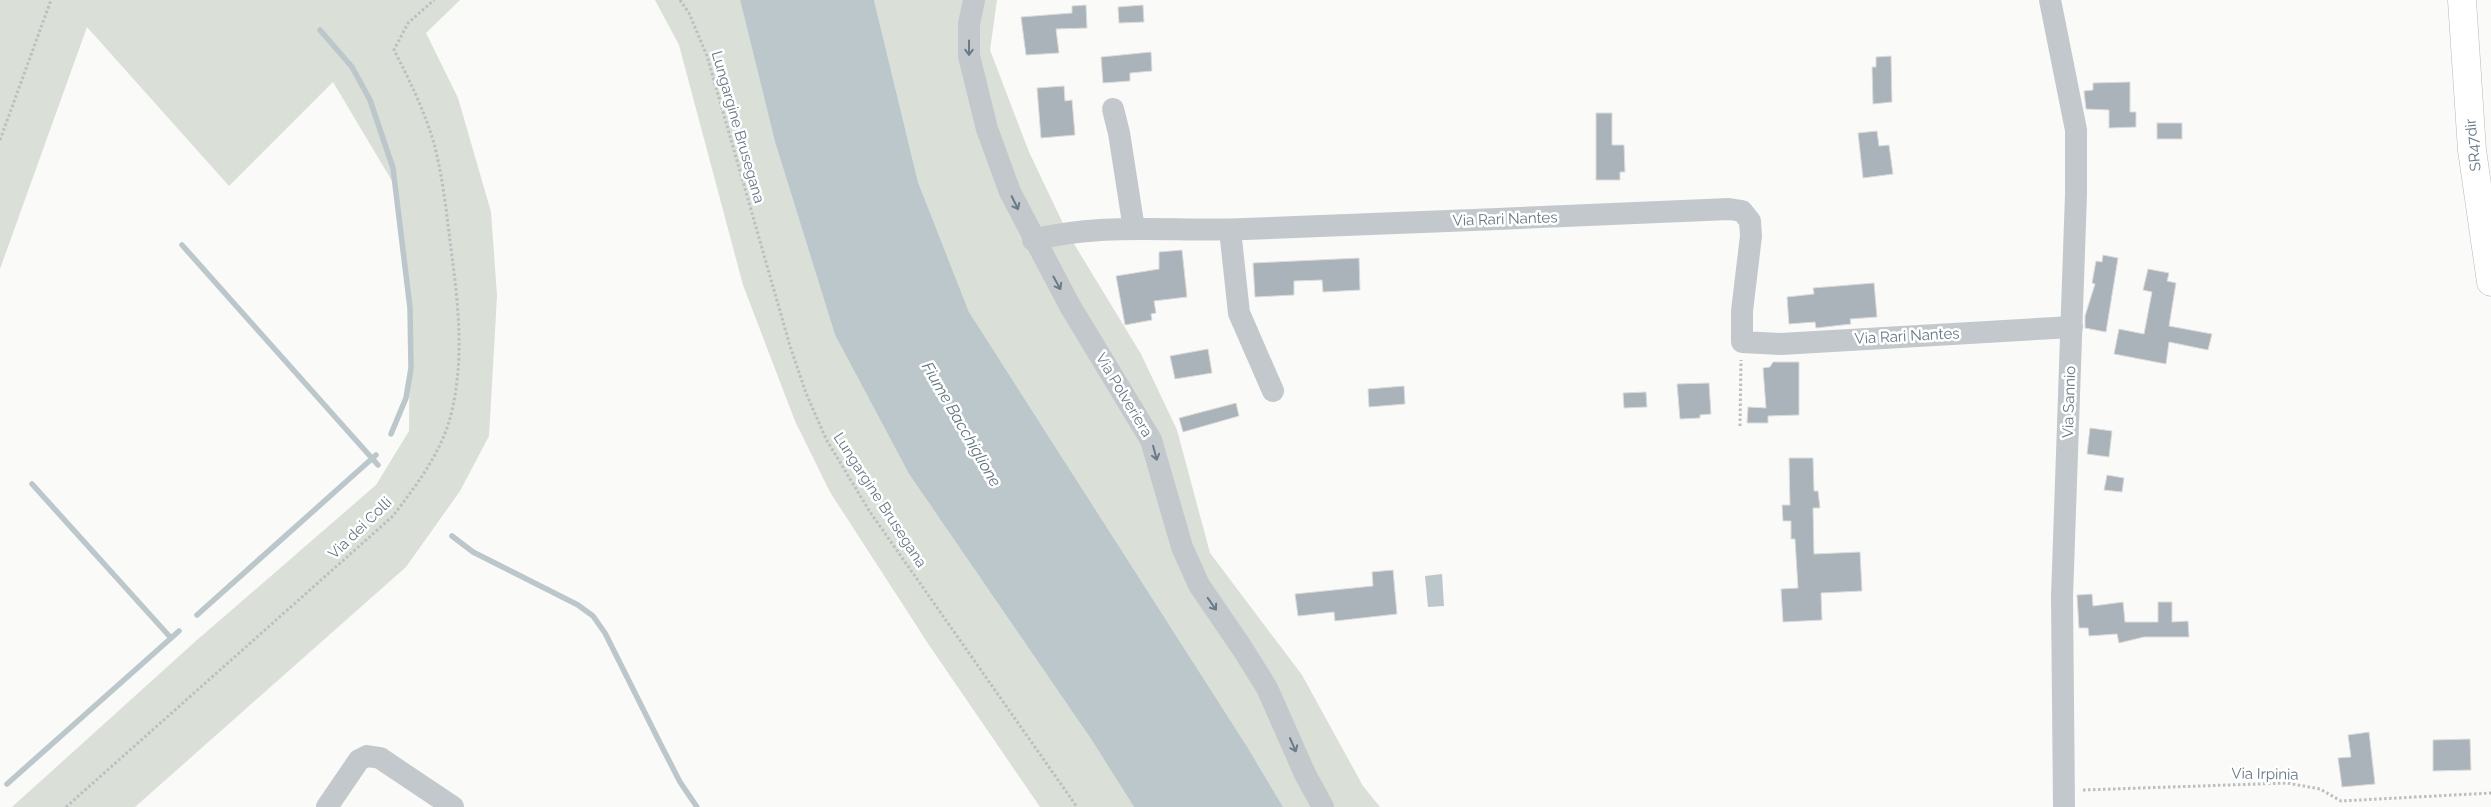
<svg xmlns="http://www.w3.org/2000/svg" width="2491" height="807" font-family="Raleway,sans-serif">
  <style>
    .green { fill: #dadfd7 }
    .water { fill: #bbc7cb }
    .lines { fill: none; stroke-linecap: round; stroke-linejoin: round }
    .stream { stroke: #bbc7cb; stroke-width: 5.5 }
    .building { fill: #aab3b9; stroke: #dcdcda }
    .highway-casing { stroke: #b4b9bd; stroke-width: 29 }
    .path { stroke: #bbbfc2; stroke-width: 3; stroke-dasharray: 2.5 2.5; stroke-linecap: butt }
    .minor { stroke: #c3c8cc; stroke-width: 22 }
    .highway { stroke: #fff; stroke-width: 28 }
    .oneway { stroke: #6a7a87 }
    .labels { text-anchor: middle; stroke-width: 5; stroke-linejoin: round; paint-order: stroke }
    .street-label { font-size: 15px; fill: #657683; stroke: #fff }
    .water-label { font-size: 16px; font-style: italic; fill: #60757c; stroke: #fff }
  </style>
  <rect width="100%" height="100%" fill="#fafaf8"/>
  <g class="green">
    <path d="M0 0H460L426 33 458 98 491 212 497 296 489 436 460 491 406 567 135 807H12L197 640 376 485 409 431 410 291 395 186 333 82 229 186 87 27 0 269Z"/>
    <path d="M655 0H740L775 142 835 335 909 474 1091 739 1134 807H1040L929 645 830 492 795 421 743 285 679 45Z"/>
    <path d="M874 0H997L990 50 1029 152 1068 234 1141 354 1177 430 1210 553 1302 675 1363 786 1380 807H1283L1248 748 969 312 918 182Z"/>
  </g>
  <g class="water">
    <path d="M740 0H874L918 182 969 312 1248 748 1283 807H1134L1091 739 909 474 835 335 775 142Z"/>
    <path d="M1442 574 1444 606 1428 607 1425 576Z"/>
  </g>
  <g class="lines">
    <g class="stream">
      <path d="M320 30 352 67 370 100 393 168 410 308 411 368 406 398 391 434"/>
      <path d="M182 245 378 465"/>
      <path d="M32 484 171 638"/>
      <path d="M452 536 473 552 578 605 593 616 605 633 660 743 680 782 697 807"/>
      <path d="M197 615 376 455"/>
      <path d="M7 784 179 631"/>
    </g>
  </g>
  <g class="building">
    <path d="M1086 5 1087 28 1056 29 1059 53 1026 55 1021 17 1072 13V6Z"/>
    <path d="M1143 5 1144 22 1119 23 1118 7Z"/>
    <path d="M1151 52 1152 71 1130 73V81L1103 83 1101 57Z"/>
    <path d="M1891 56 1892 102 1873 104 1872 67H1876V57Z"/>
    <path d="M2130 82V112H2136V127L2109 128V110L2086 109 2084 91 2093 90V83Z"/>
    <path d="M1064 86 1065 101 1072 100 1075 135 1041 138 1037 88Z"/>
    <path d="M1596 113H1612V145H1624L1625 172H1620V180H1596Z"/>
    <rect x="2157" y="123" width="25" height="16"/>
    <path d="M1877 131 1879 146 1889 145 1893 174 1863 178 1858 133Z"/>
    <path d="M1182 250 1187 297 1154 301 1156 313 1151 314 1152 320 1125 325 1116 276 1159 269V252Z"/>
    <path d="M2103 255 2118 258 2106 332 2085 328V316L2095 284 2092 283 2096 261 2102 262Z"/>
    <path d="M1359 258 1360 290 1323 292 1322 280 1294 281V295L1255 297 1253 263Z"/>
    <path d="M2148 269 2169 273 2167 281 2176 283 2169 326 2212 334 2208 350 2169 342 2166 364 2114 354 2119 329 2144 334 2152 292 2143 290Z"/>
    <path d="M1874 283 1877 317 1850 319 1851 324 1816 328 1815 322 1789 324 1787 297 1814 294 1813 288Z"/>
    <path d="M1208 349 1212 373 1175 379 1170 356Z"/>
    <path d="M1773 362H1799V415L1768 416V423H1747L1748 407 1766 408 1763 368 1770 367Z"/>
    <path d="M1709 383 1711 414 1700 415V418L1680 419 1677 384Z"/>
    <path d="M1404 386 1405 404 1369 407 1368 389Z"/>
    <path d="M1646 392 1647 407 1624 408 1623 393Z"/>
    <path d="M1236 403 1239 416 1183 432 1179 418Z"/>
    <path d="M2090 428 2112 431 2109 457 2087 454Z"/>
    <path d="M1789 458H1813L1814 491H1818L1820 508H1813L1814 554 1860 552 1862 591 1821 593 1822 620 1783 622 1781 589 1798 588 1795 539H1791V521H1783L1782 505H1790Z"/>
    <path d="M2107 475 2124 478 2122 492 2104 490Z"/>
    <path d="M1393 570 1397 614 1335 621 1334 612 1298 616 1295 594 1373 586 1372 572Z"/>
    <path d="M2092 594 2093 606 2123 602 2125 622H2158V602H2172V622L2188 621 2189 637H2144L2119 643 2117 634 2089 636 2088 628H2079L2077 595Z"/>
    <path d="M2369 732 2375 784 2342 787 2338 758 2351 757 2348 735Z"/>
    <path d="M2470 739 2471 770 2433 771V740Z"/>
  </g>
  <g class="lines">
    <g class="highway-casing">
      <path id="highway" d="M2462 0 2472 150 2491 282"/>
    </g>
    <g class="path">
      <path d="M680 0 689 13 707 56 790 346 806 393 826 439 870 512 1077 807"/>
      <path d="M0 140 51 0"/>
      <path d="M1740 426 1741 360"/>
      <path d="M2083 790 2287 783 2320 789 2341 801 2491 793"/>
      <path d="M66 807 393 516C415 487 438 457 449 422 466 362 458 302 450 241 446 208 442 172 433 140 423 108 409 79 394 50L408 23 434 0"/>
    </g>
    <g class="minor">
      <path d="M974 0 969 24V56L987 129 1010 192 1070 306 1151 440 1182 547 1199 585 1242 648 1267 688 1305 774 1323 807"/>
      <path d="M2050 0 2076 130V194L2062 597 2064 807"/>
      <path d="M1113 109 1119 133 1134 229"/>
      <path d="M1230 230 1239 313 1273 391"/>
      <path d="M1033 240C1101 222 1175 232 1245 229 1406 223 1568 216 1729 209L1742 211 1750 221 1751 236 1742 311V342L1781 344 2072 327"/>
      <path d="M327 807 359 760 367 756 380 758 453 807"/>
    </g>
    <use href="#highway" class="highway"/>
  </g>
  <defs><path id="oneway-shaft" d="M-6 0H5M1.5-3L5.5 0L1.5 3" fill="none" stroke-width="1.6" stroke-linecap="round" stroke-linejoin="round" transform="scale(1.25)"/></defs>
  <g class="oneway">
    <use href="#oneway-shaft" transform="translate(969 48) rotate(90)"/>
    <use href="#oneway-shaft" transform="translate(1015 203) rotate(64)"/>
    <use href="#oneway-shaft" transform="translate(1057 283) rotate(61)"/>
    <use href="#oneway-shaft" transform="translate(1155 453) rotate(75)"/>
    <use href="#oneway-shaft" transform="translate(1212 604) rotate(55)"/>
    <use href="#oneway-shaft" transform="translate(1293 745) rotate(66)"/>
  </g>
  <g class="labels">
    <g class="street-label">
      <text transform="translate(738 127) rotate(74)" y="5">Lungargine Brusegana</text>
      <text transform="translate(2473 145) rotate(-96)" y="5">SR47dir</text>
      <text transform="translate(1505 219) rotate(-2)" y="5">Via Rari Nantes</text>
      <text transform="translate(1907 336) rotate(-3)" y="5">Via Rari Nantes</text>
      <text transform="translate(1124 395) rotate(59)" y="5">Via Polveriera</text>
      <text transform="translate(2069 402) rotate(-88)" y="5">Via Sannio</text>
      <text transform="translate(880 500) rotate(57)" y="5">Lungargine Brusegana</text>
      <text transform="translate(360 528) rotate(-44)" y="5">Via dei Colli</text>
      <text transform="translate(2265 774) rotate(1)" y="5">Via Irpinia</text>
    </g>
    <g class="water-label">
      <text transform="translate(962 424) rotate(60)" y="6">Fiume Bacchiglione</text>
    </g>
  </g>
</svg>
